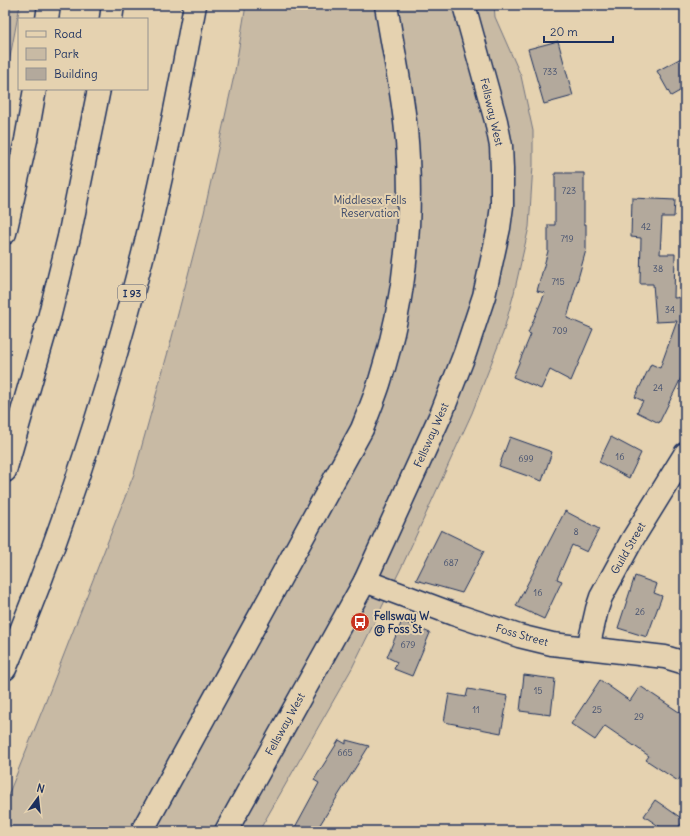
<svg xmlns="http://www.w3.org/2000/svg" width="690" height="836" font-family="Delius,sans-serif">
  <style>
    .green { fill: #c8baa4; stroke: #727481 }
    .building { fill: #b3a99c; stroke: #1b2f5e }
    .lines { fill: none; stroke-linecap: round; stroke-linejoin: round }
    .minor-casing { stroke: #1b2f5e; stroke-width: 25 }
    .tertiary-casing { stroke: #1b2f5e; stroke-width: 25 }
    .secondary-casing { stroke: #1b2f5e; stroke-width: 25 }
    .motorway-casing { stroke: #1b2f5e; stroke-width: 25 }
    .minor { stroke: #e5d2b0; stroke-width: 22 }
    .tertiary { stroke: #e5d2b0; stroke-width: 22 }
    .secondary { stroke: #e5d2b0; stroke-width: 22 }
    .motorway { stroke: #e5d2b0; stroke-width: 22 }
    .labels { text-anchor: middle; stroke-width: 4; stroke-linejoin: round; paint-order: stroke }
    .number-label { font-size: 9px; fill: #414e6e }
    .shield { fill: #e5d2b0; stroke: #586077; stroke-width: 1 }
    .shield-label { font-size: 10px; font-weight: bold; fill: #1b2f5e }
    .street-label { font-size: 11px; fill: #1b2f5e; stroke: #e5d2b0 }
    .park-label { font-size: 11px; fill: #354468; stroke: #e5d2b0 }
    .poi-label { font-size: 11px; font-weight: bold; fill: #1b2f5e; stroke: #e5d2b0; text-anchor: start }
  </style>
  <rect width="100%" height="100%" fill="#e5d2b0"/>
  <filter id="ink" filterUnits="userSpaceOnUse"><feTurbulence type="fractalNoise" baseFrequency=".025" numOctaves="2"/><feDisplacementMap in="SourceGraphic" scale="8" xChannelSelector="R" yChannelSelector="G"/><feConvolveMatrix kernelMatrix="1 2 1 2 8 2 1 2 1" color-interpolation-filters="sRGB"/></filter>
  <g filter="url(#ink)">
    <g class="green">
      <path d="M5 5H20L5 83Z"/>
      <path d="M246 5H494L495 17 521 76 533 131V165L529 227 514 293 503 333 472 413 403 564 352 668 259 831H5V803L44 706 134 474 171 341 204 213 235 71Z"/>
    </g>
    <g class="building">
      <path d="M558 41 573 96 544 104 528 49Z"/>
      <path d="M685 56V88L671 96 657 71Z"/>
      <path d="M555 173H584V224H586V250L567 318 593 329 571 381 550 370 541 389 513 377 531 334 528 333 545 293 537 291 548 251V225H555Z"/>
      <path d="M632 198 675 200 674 217H662L660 254H675L674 298 685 297V370L659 423 637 412 643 401 635 397 651 364 660 368 677 321 656 322 653 284H640L641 238 631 237Z"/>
      <path d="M510 437 552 452 542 481 499 466Z"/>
      <path d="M611 437 641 453 629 478 599 462Z"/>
      <path d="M565 511 599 529 587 552 572 545 557 579 562 581 544 619 516 606Z"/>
      <path d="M441 530 484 551 462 593 416 580Z"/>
      <path d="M635 576 657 584 654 593 662 596 647 637 618 628Z"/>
      <path d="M402 621 430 633 412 676 394 669 397 662 387 657Z"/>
      <path d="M524 675 555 679 551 715 520 711Z"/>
      <path d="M600 680 630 701 640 686 685 716V770L678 781 646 760 649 756 605 726 595 740 571 724Z"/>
      <path d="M468 689 508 696 501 733 444 722 449 694 466 697Z"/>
      <path d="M339 740 346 744V740L369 746 316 831H293L319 783 314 780Z"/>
      <path d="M655 800 684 820 676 831H666L644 816Z"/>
    </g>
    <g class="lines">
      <g class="minor-casing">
        <path id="minor" d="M588 648 597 609 601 597 632 540 685 454"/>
      </g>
      <g class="tertiary-casing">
        <path id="tertiary" d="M365 581 453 614 519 636 552 644 665 657 685 663"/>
      </g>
      <g class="secondary-casing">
        <g id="secondary">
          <path d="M142 831 362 429C368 414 374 399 379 384 402 312 412 234 408 158 406 107 394 56 386 5"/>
          <path d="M226 831 365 581 442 412 465 353 484 296 499 228 502 206V169L501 146 496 121 464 5"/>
        </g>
      </g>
      <g class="motorway-casing">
        <g id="motorway">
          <path d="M47 19 49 5"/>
          <path d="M111 19 113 5"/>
          <path d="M5 233 26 140 35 89"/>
          <path d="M5 471 49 318 69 237 99 89"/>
          <path d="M5 669C62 535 107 395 143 254 164 171 180 88 195 5"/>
        </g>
      </g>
      <use href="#minor" class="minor"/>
      <use href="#tertiary" class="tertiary"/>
      <use href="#secondary" class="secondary"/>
      <use href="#motorway" class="motorway"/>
    </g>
  </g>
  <defs>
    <g id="bus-disc" transform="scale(1)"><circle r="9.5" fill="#c8321e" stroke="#e5d2b0"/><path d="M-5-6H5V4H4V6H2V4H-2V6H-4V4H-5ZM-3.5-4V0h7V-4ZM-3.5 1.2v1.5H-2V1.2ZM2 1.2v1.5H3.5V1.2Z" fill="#fff"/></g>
  </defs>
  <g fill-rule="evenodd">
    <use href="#bus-disc" x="360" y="622"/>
  </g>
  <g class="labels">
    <g class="number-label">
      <text x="550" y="75">733</text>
      <text x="569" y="194">723</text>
      <text x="646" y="230">42</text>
      <text x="567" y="242">719</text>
      <text x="658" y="272">38</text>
      <text x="558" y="285">715</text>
      <text x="670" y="313">34</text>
      <text x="560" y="334">709</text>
      <text x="658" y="391">24</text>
      <text x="620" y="460">16</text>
      <text x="526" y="462">699</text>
      <text x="576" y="535">8</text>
      <text x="451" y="566">687</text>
      <text x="538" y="596">16</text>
      <text x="640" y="615">26</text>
      <text x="408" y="648">679</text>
      <text x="538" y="694">15</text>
      <text x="476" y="713">11</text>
      <text x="597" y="713">25</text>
      <text x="639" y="720">29</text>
      <text x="345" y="756">665</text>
    </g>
    <rect class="shield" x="118" y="285" width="28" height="16" rx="3"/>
    <g class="shield-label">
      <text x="132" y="297">I 93</text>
    </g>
    <g class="street-label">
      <text transform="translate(492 112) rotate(77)" y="4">Fellsway West</text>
      <text transform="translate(431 435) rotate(-66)" y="4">Fellsway West</text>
      <text transform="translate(628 548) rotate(-60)" y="4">Guild Street</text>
      <text transform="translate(522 635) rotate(16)" y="4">Foss Street</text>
      <text transform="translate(285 724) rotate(-61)" y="4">Fellsway West</text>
    </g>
    <g class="park-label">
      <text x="370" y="204">Middlesex Fells<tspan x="370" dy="13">Reservation</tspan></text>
    </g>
    <g class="poi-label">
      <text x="374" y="620">Fellsway W<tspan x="374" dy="13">@ Foss St</tspan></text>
    </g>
  </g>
  <rect width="690" height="836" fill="none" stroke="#e5d2b0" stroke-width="20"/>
  <rect x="10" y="10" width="670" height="816" fill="none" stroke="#1b2f5e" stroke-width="1.5" filter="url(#ink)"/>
  <rect x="18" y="18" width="130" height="72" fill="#e5d2b0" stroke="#94918f"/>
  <rect x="26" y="31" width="20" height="6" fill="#e5d2b0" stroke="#94918f"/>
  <text x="54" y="38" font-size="12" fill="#1b2f5e">Road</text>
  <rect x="26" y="48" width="20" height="12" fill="#c8baa4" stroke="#94918f"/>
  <text x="54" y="58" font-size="12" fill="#1b2f5e">Park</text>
  <rect x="26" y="68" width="20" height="12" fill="#b3a99c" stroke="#94918f"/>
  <text x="54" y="78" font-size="12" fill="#1b2f5e">Building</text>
  <g transform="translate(38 798) rotate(15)" stroke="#e5d2b0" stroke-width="3" paint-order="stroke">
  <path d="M0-3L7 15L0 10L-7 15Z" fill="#1b2f5e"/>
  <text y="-6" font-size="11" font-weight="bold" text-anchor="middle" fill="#1b2f5e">N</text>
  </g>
  <path d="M544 36v6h69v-6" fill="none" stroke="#1b2f5e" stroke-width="2"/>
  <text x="550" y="36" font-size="12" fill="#1b2f5e" stroke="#e5d2b0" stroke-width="3" paint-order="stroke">20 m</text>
</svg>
